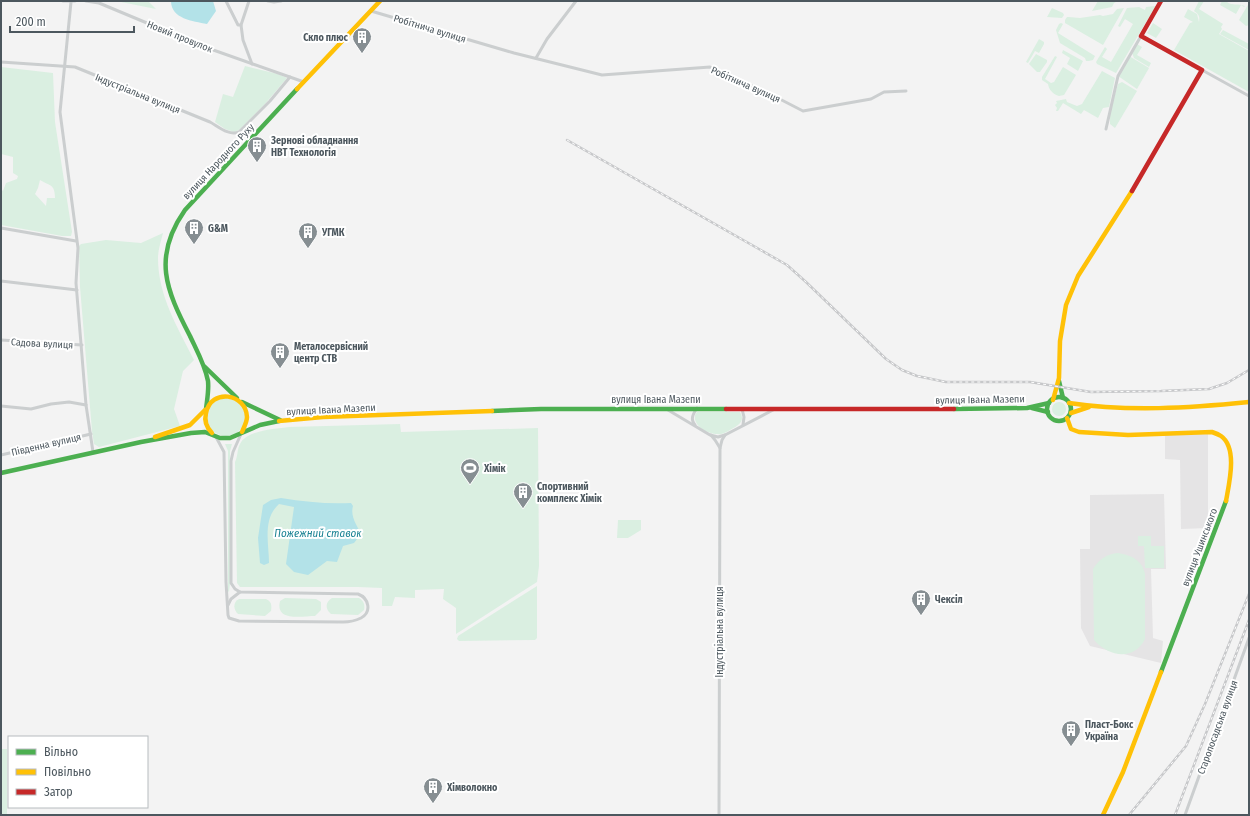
<svg xmlns="http://www.w3.org/2000/svg" width="1250" height="816" font-family="'Fira Sans Condensed',sans-serif">
  <style>
    .education { fill: #e5e4e5 }
    .green { fill: #daefe1; fill-rule: evenodd }
    .water { fill: #b3e2e8 }
    .lines { fill: none; stroke-linecap: round; stroke-linejoin: round }
    .street { stroke: #cbcecf; stroke-width: 3 }
    .fast { stroke: #4caf50; stroke-width: 4.5 }
    .slow { stroke: #ffc107; stroke-width: 4.5 }
    .jam { stroke: #c62828; stroke-width: 4.5 }
    .rail-casing { stroke: #c7c8ca; stroke-width: 2.5 }
    .rail { stroke: #fff; stroke-width: 1; stroke-dasharray: 3; stroke-linecap: butt }
    .labels { text-anchor: middle; stroke-width: 4; stroke-linejoin: round; paint-order: stroke }
    .street-label { font-size: 10px; fill: #4c575e; stroke: #fff }
    .poi-label { font-size: 10px; font-weight: bold; fill: #4c575e; stroke: #fff; text-anchor: start }
    .water-label { font-size: 11px; font-style: italic; fill: #1a8293; stroke: #fff }
  </style>
  <rect width="100%" height="100%" fill="#f3f3f3"/>
  <g class="education">
    <path d="M1208 431V528L1181 529 1180 460 1165 459V434Z"/>
    <path d="M1164 494 1166 569H1151L1153 638 1163 641 1161 663 1090 646 1081 628 1080 549H1090V495Z"/>
  </g>
  <g class="green">
    <path d="M116 1H148L156 9Z"/>
    <path d="M1098 1H1118L1114 3 1112 7 1092 11Z"/>
    <path d="M1199 1H1204L1199 9 1223 24 1221 27 1222 29 1219 34 1249 51V92L1174 50 1190 23 1193 22 1184 17 1188 9 1197 14 1199 22C1200 17 1199 14 1194 11Z"/>
    <path d="M1222 1H1227V2C1232 6 1239 3 1245 6L1244 7 1241 5 1236 14 1220 5Z"/>
    <path d="M1249 3V25L1246 26 1239 20Z"/>
    <path d="M1155 6 1154 11 1152 12 1116 73 1097 64 1096 62 1105 47 1107 49 1102 57 1111 62 1133 24 1125 19 1120 27 1118 26 1127 8 1139 7 1145 10 1146 7Z"/>
    <path d="M1052 8 1063 13 1064 15 1062 18 1047 17Z"/>
    <path d="M1124 8 1103 45 1065 23V20L1067 17H1069L1080 18 1100 15 1103 16 1113 14 1117 9Z"/>
    <path d="M1061 23 1063 24 1058 33 1095 56 1093 60 1089 61H1086L1085 58 1060 43 1056 30 1059 24Z"/>
    <path d="M1153 23 1162 29 1156 38 1147 33Z"/>
    <path d="M1223 30 1249 44V50L1220 34Z"/>
    <path d="M1039 39 1044 42V44L1039 53 1035 51 1028 63 1026 62Z"/>
    <path d="M1137 44 1142 47 1137 55 1151 63 1149 67 1134 58 1132 53Z"/>
    <path d="M1063 50 1083 61 1078 71 1067 64 1070 58 1062 53Z"/>
    <path d="M1036 54 1047 60V62L1040 72H1037L1029 64Z"/>
    <path d="M1055 56 1057 57 1045 79 1051 83 1054 82 1063 67 1076 75 1064 95 1059 96C1053 94 1049 90 1048 84L1042 80V77Z"/>
    <path d="M1129 56 1149 68 1137 89 1118 76Z"/>
    <path d="M245 66 278 74 287 78 265 104 239 130 234 132 225 129 215 122 223 94 233 97Z"/>
    <path d="M1 67 53 73 55 122 72 232 71 236H62L1 225V189L3 191 6 183 17 179 18 176 13 173V157L1 154ZM40 180C50 186 55 184 55 198H47L46 206 35 194 38 188Z"/>
    <path d="M1102 71 1115 78 1109 107 1103 108 1098 118 1084 110 1081 114 1063 103 1058 111H1056L1057 108 1055 105 1057 103 1056 101 1066 99 1067 102 1077 106 1082 104Z"/>
    <path d="M1122 82 1137 91 1115 128 1110 124V112L1118 84Z"/>
    <path d="M163 233C161 241 158 250 158 258 158 296 178 328 194 360L183 371 174 409 180 426 99 447 94 444 92 431 80 287 79 246 81 244 106 240 141 243Z"/>
    <circle cx="226" cy="417" r="19"/>
    <circle cx="1059" cy="409" r="7"/>
    <path d="M697 412H740C746 422 737 426 730 430 726 432 722 435 718 434 707 434 693 426 695 415Z"/>
    <path d="M400 424 401 432 538 428 539 566 537 582 456 634V608L443 599 444 589 415 590V598L395 597 392 606H382V588L358 587H240L237 583 235 462C238 456 237 449 240 444 247 430 275 429 289 427Z"/>
    <path d="M225 444H232L230 451V584L229 591 228 592V451Z"/>
    <path d="M618 520H641V530L628 538H617Z"/>
    <path d="M1138 536H1151V546H1164V568H1145L1144 546H1138Z"/>
    <path d="M1118 553C1131 555 1142 560 1145 574V639C1134 661 1109 657 1094 640L1093 569C1099 559 1107 554 1118 553Z"/>
    <path d="M537 586V638L535 640 459 641 457 639 458 636Z"/>
    <path d="M285 598 316 599 321 602V610L315 616C302 616 275 622 280 601Z"/>
    <path d="M332 598H359C364 601 365 605 364 610L358 615 331 614C325 609 325 602 332 598Z"/>
    <path d="M239 599H266C271 601 272 605 271 611L265 616 238 614C233 609 233 602 239 599Z"/>
    <rect x="1" y="749" width="6" height="66"/>
  </g>
  <g class="water">
    <path d="M171 1H213L216 11 207 24C193 21 171 19 171 1Z"/>
    <path d="M281 498C305 502 327 504 351 503L353 506C350 517 357 525 361 534L354 543 343 546 337 562 327 561 308 575 294 572 286 564 294 507 279 504C262 519 269 544 269 563L264 565 260 563 258 538 263 505 271 500Z"/>
  </g>
  <g class="lines">
    <g class="street">
      <path d="M63 1H75"/>
      <path d="M86 1 99 3 202 46 304 82"/>
      <path d="M226 1 238 25H241"/>
      <path d="M249 1 241 25 243 40 252 64"/>
      <path d="M268 1 274 2 281 1"/>
      <path d="M71 2 60 112 78 248 76 283 86 405 93 452"/>
      <path d="M371 11 514 53 602 75 710 67 770 94 803 111 871 99 884 92 906 91"/>
      <path d="M536 58 547 39 576 1"/>
      <path d="M1 62 75 67 210 122C219 127 229 136 239 132L270 101 290 77"/>
      <path d="M1202 70 1249 96"/>
      <path d="M1106 129 1118 76 1141 36"/>
      <path d="M1 228 76 241"/>
      <path d="M1 281 77 290"/>
      <path d="M1 340 82 345"/>
      <path d="M1 406 31 409 51 404 69 402 86 405"/>
      <path d="M742 409 744 417 743 425"/>
      <path d="M668 410 710 435 718 437 725 435 773 410"/>
      <path d="M695 425C690 419 693 414 697 408"/>
      <path d="M711 435 715 440 720 448"/>
      <path d="M216 437 224 452 226 582 228 615 229 618 239 621 343 622C349 622 355 621 361 618 372 612 369 598 358 594L240 592 235 589 231 583V461L233 452 241 434"/>
      <path d="M1 455 91 434"/>
      <path d="M228 605 231 599 240 592"/>
      <path d="M719 815 720 448 722 440 725 435"/>
      <path d="M1185 815 1249 638"/>
    </g>
    <g class="fast">
      <path d="M205 367 237 398"/>
      <path d="M1059 381 1063 398"/>
      <circle cx="1059" cy="409" r="12"/>
      <path d="M242 402 280 420"/>
      <path d="M1032 408 1048 412"/>
      <path d="M206 409C207 400 209 391 208 381 205 365 197 351 190 336 166 290 152 257 185 210L297 89"/>
      <path d="M954 409 1027 408 1049 403"/>
      <path d="M492 411 541 409H726"/>
      <path d="M1 473 141 442 191 433 205 432 220 438H230L260 425 279 421"/>
      <path d="M1161 672 1226 501"/>
    </g>
    <g class="slow">
      <path d="M297 89 380 1"/>
      <path d="M1053 400 1059 378 1060 341 1066 305 1078 276 1132 191"/>
      <path d="M1069 403C1129 412 1189 408 1249 402"/>
      <path d="M1071 413 1089 407"/>
      <path d="M1067 418 1071 429 1079 432 1128 435 1212 432C1215 433 1218 434 1221 436 1238 448 1229 484 1226 501"/>
      <path d="M279 421 323 417 492 411"/>
      <path d="M212 433C206 427 204 421 206 413 211 388 246 393 247 417 247 422 244 427 242 432"/>
      <path d="M155 437 190 425 205 410"/>
      <path d="M1103 815 1123 772 1161 672"/>
    </g>
    <g class="jam">
      <path d="M1132 191 1202 70 1141 36 1161 1"/>
      <path d="M726 409H954"/>
    </g>
    <g class="rail-casing">
      <g id="rail">
        <path d="M567 140 787 265 806 282 886 359 902 370 917 376 946 382H1030L1091 392 1161 391 1209 389 1227 383 1249 370"/>
        <path d="M1129 815 1186 746 1205 704 1249 594"/>
        <path d="M1175 815 1249 620"/>
      </g>
    </g>
    <use href="#rail" class="rail"/>
  </g>
  <defs>
    <g id="building-pin" transform="scale(1)"><path d="M0 17L-7.5 6A9.5 9.5 0 1 1 7.5 6Z" fill="#868e92" stroke="#fff"/><path d="M-4-6H4V6H1V3H-1V6H-4ZM-2.5-4.3h1.7v1.8h-1.7ZM.8-4.3h1.7v1.8H.8ZM-2.5-1h1.7V.8h-1.7ZM.8-1h1.7V.8H.8Z" fill="#fff"/></g>
    <g id="stadium-pin" transform="scale(1)"><path d="M0 17L-7.5 6A9.5 9.5 0 1 1 7.5 6Z" fill="#868e92" stroke="#fff"/><path d="M0-5a6.5 5 0 1 0 0 10a6.5 5 0 1 0 0-10ZM-3.5-1.8h7v3.6h-7Z" fill="#fff"/></g>
  </defs>
  <g fill-rule="evenodd">
    <use href="#building-pin" x="362" y="37"/>
    <use href="#building-pin" x="257" y="146"/>
    <use href="#building-pin" x="194" y="228"/>
    <use href="#building-pin" x="308" y="232"/>
    <use href="#building-pin" x="280" y="352"/>
    <use href="#stadium-pin" x="470" y="468"/>
    <use href="#building-pin" x="523" y="492"/>
    <use href="#building-pin" x="921" y="599"/>
    <use href="#building-pin" x="1071" y="730"/>
    <use href="#building-pin" x="433" y="787"/>
  </g>
  <g class="labels">
    <g class="street-label">
      <text transform="translate(430 28) rotate(17)" y="4">Робітнича вулиця</text>
      <text transform="translate(180 36) rotate(22)" y="4">Новий провулок</text>
      <text transform="translate(746 84) rotate(24)" y="4">Робітнича вулиця</text>
      <text transform="translate(138 93) rotate(22)" y="4">Індустріальна вулиця</text>
      <text transform="translate(218 161) rotate(-47)" y="4">вулиця Народного Руху</text>
      <text transform="translate(42 343) rotate(3)" y="4">Садова вулиця</text>
      <text x="656" y="403">вулиця Івана Мазепи</text>
      <text transform="translate(980 399) rotate(-1)" y="4">вулиця Івана Мазепи</text>
      <text transform="translate(331 409) rotate(-3)" y="4">вулиця Івана Мазепи</text>
      <text transform="translate(46 444) rotate(-13)" y="4">Південна вулиця</text>
      <text transform="translate(1199 547) rotate(-69)" y="4">вулиця Ушинського</text>
      <text transform="translate(719 632) rotate(-90)" y="4">Індустріальна вулиця</text>
      <text transform="translate(1217 727) rotate(-70)" y="4">Старопосадська вулиця</text>
    </g>
    <g class="poi-label">
      <text x="348" y="41" text-anchor="end">Скло плюс</text>
      <text x="271" y="144">Зернові обладнання<tspan x="271" dy="12">НВТ Технологія</tspan></text>
      <text x="208" y="232">G&amp;M</text>
      <text x="322" y="236">УГМК</text>
      <text x="294" y="350">Металосервісний<tspan x="294" dy="12">центр СТВ</tspan></text>
      <text x="484" y="472">Хімік</text>
      <text x="537" y="490">Спортивний<tspan x="537" dy="12">комплекс Хімік</tspan></text>
      <text x="935" y="603">Чексіл</text>
      <text x="1085" y="728">Пласт-Бокс<tspan x="1085" dy="12">Україна</tspan></text>
      <text x="447" y="791">Хімволокно</text>
    </g>
    <g class="water-label">
      <text x="318" y="537">Пожежний ставок</text>
    </g>
  </g>
  <rect width="1250" height="816" fill="none" stroke="#4c575e" stroke-width="4"/>
  <rect x="8" y="736" width="140" height="72" fill="#ffffff" stroke="#b7bcbf"/>
  <rect x="16" y="749" width="20" height="6" fill="#4caf50" stroke="#b7bcbf"/>
  <text x="44" y="756" font-size="12" fill="#4c575e">Вільно</text>
  <rect x="16" y="769" width="20" height="6" fill="#ffc107" stroke="#b7bcbf"/>
  <text x="44" y="776" font-size="12" fill="#4c575e">Повільно</text>
  <rect x="16" y="789" width="20" height="6" fill="#c62828" stroke="#b7bcbf"/>
  <text x="44" y="796" font-size="12" fill="#4c575e">Затор</text>
  <path d="M10 26v6h124v-6" fill="none" stroke="#4c575e" stroke-width="2"/>
  <text x="16" y="26" font-size="12" fill="#4c575e" stroke="#ffffff" stroke-width="3" paint-order="stroke">200 m</text>
</svg>
